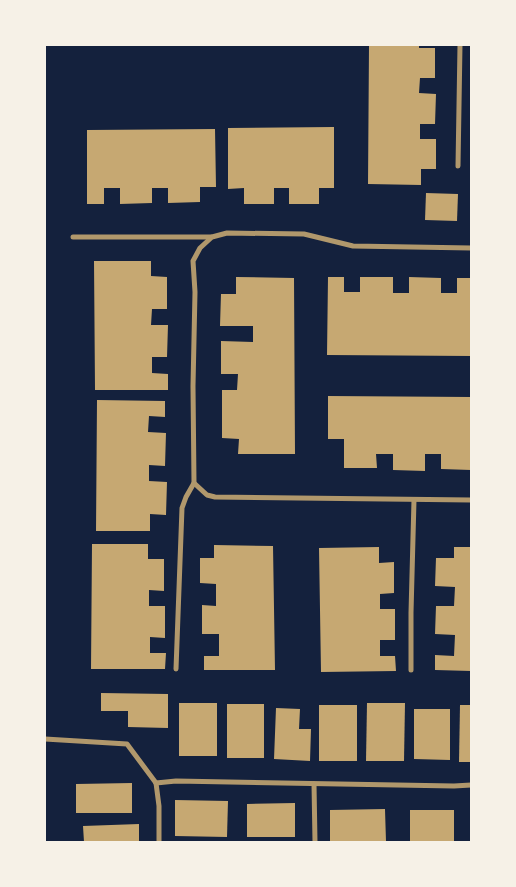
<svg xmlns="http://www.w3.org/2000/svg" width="516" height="887" font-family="'Roboto Condensed',sans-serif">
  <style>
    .building { fill: #c6a872 }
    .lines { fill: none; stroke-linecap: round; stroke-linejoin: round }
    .minor { stroke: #b1986c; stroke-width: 5 }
  </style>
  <rect width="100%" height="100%" fill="#14213d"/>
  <g class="building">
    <path d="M369 45H419V48H435V78H420L419 93 436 94 435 124H420V139H436V169H421V185L368 184Z"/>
    <path d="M334 127V188H319V204H289V188H274V204H244V188L228 189V128Z"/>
    <path d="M215 129 216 187H200V202L168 203V188H152V203L120 204V188H104V204H87V130Z"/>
    <path d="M426 193 458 194 457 221 425 220Z"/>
    <path d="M94 261H151V276L167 277V309H152L151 325H168L167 357H152V373L168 374V390H95Z"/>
    <path d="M236 277 294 278 295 454H238L239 439 222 438V390H237L238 374H221V341L253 342V326H220L221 294H236Z"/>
    <path d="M328 277H344V292H360V277H393V293H409V277L441 278V293H457V278H471V356L327 355Z"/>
    <path d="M328 396 471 397V470L441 469V454H425V471L393 470V454H376L377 468H344V439H328Z"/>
    <path d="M97 400 165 401V417L149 416 148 432 166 433 165 466 149 465V481L167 482 166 515 150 514V531H96Z"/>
    <path d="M92 544H148V559H164V591L149 590V606H165V638L150 637V653H166L165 669H91Z"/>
    <path d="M214 545 273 546 275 670H204V656H219V634H202V605L216 606V584L200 583V558H214Z"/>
    <path d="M379 547V563L394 562V593L380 594V609H395V640H380V656H395L396 671 321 672 319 548Z"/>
    <path d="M454 547H471V671L435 670V655L454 656 455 635 435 634 436 606H454L455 587 435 586 436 558H454Z"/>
    <path d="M101 693 168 694V728L128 727V711H101Z"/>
    <rect x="179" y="703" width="38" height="53"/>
    <path d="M367 703H405L404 761H366Z"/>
    <rect x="227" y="704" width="37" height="54"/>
    <rect x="319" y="705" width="38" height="56"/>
    <path d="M460 705H471V762H459Z"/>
    <path d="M276 708 300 709 299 729H311L310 761 274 759Z"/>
    <path d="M414 709H450V760L414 759Z"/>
    <path d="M132 783V813H76V784Z"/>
    <path d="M175 800 228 801 227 837 175 836Z"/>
    <path d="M295 803V837H247V804Z"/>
    <path d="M385 809 386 842H330V810Z"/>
    <rect x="410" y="810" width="44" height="32"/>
    <path d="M139 824V842H84L83 826Z"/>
  </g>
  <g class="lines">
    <g class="minor">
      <path d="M458 166 460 45"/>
      <path d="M73 237H211"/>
      <path d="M471 248 353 246 304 234 227 233 212 237 200 248 193 261 195 292 193 386 194 483 207 495 215 497 471 500"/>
      <path d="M176 669 182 508 186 497 194 483"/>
      <path d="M411 670V613L414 500"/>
      <path d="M45 739 127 744 156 783"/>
      <path d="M156 783 176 781 454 786 471 785"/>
      <path d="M156 783 159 806V842"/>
      <path d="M314 784 315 842"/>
    </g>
  </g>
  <rect width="516" height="887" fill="none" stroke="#f6f1e7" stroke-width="92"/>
</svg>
